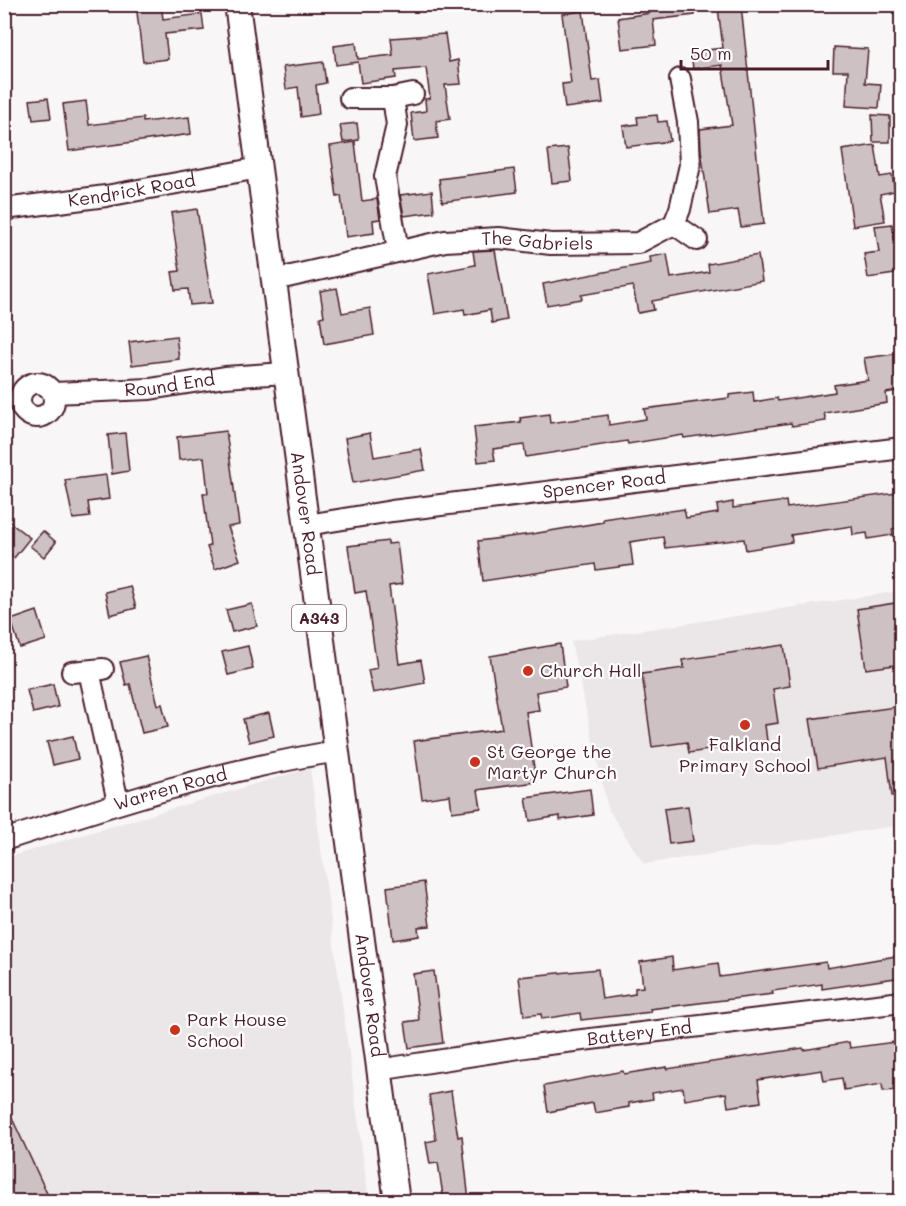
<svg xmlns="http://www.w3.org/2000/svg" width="906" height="1206" font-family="Mali,sans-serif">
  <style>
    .built { fill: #ebe6e8 }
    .building { fill: #cdc1c4; stroke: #4a1f2b; stroke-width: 1.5 }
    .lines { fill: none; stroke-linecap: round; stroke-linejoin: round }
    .minor-casing { stroke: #4a1f2b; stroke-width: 24 }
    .major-casing { stroke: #4a1f2b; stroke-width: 28 }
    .minor { stroke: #fff; stroke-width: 20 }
    .major { stroke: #fff; stroke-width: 24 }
    .poi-dot { fill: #c8321e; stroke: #fff; stroke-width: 2 }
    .labels { text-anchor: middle; stroke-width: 4.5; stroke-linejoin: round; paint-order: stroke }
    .shield { fill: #fff; stroke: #80626b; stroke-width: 1.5 }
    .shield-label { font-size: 16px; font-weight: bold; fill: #4a1f2b }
    .street-label { font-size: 18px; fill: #4a1f2b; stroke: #fff }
    .poi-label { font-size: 18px; fill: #4a1f2b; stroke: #fff; text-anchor: start }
  </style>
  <rect width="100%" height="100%" fill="#f8f6f7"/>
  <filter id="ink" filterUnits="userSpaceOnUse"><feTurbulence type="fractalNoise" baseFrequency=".0167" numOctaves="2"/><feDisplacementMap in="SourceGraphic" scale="12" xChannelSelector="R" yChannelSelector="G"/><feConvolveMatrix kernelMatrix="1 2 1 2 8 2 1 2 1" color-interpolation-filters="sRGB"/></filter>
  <g filter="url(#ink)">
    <g class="built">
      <path d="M901 591V825L644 864 608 809 571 641Z"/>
      <path d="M310 768 369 1201 5 1202V858Z"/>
    </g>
    <g class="building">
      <path d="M136 4H161L163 19 202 14 204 30 165 34 168 59 143 62Z"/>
      <path d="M649 4H694L695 15 653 20 656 45 622 49 618 18 650 13Z"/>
      <path d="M741 5 764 224 741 227 738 210 710 214 701 150 700 129 732 125 722 65 693 69 691 52 723 48 718 8Z"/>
      <path d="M583 11 592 81 600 80 603 103 565 108 562 84 571 83 562 14Z"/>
      <path d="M445 34 449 62 458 60 461 84 445 85 450 119 436 121 438 138 414 141 411 113 426 111 425 99 430 98 426 68 395 71 396 78 361 83 358 62 336 65 334 46 356 43 358 59 393 55 391 38Z"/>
      <path d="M834 47 868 49 865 83 881 84 879 108 846 106 848 71H833Z"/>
      <path d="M323 62 326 83 316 85 319 114 301 117 298 87 286 89 283 67Z"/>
      <path d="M48 98 51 118 33 120 30 100Z"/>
      <path d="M86 101 89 125 143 118V122L189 117 191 134 69 151 63 104Z"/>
      <path d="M657 115 658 122 667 121 670 141 626 147 623 126 638 124 637 117Z"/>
      <path d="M872 115 890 116V142H873Z"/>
      <path d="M357 123 359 140 343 142 340 125Z"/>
      <path d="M355 142 362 201 377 199 380 219 373 220 374 233 346 237 341 196 337 197 330 146Z"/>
      <path d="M875 145 880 177 892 175 895 191 880 194 885 221 853 226 842 150Z"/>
      <path d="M568 148 572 181 552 183 548 150Z"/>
      <path d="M514 169 517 192 442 202 439 179Z"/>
      <path d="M432 191 434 212 404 216 400 195Z"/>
      <path d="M197 209 212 303 190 305 188 289 175 290 172 272 180 271 171 213Z"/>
      <path d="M892 224 901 273 868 278 864 254 879 252 875 226Z"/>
      <path d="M495 250 507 320 492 323 490 310 465 315 464 309 435 314 428 274 475 265 473 251Z"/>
      <path d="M667 254 671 278 709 272 708 264 758 255 762 281 652 301 654 310 638 313 633 286 581 295 582 299 547 305 543 284 651 263 650 257Z"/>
      <path d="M337 288 342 313 370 308 374 335 324 344 320 317 324 316 320 291Z"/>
      <path d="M176 336 179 359 132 365 129 342Z"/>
      <path d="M902 353V390L886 393 887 403 824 413 826 421 792 426 791 423 684 438 683 435 628 444 627 441 526 457 524 445 493 449 495 460 478 462 474 427 521 422 520 418 549 414 550 423 608 415 609 425 646 419 644 409 729 398V395L753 392 754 402 777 398 778 401 835 392 834 385 868 380 864 358Z"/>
      <path d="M226 431 239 525 228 527 240 560 215 569 207 547 210 546 203 493H208L204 457 179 460 177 437Z"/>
      <path d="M125 433 129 471 112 474 108 435Z"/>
      <path d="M370 433 374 457 421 449 425 470 353 483 345 438Z"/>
      <path d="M106 475 109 499 88 502 90 517 73 519 65 480Z"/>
      <path d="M896 493 901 527 892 529 893 535 868 539 867 533 853 535 852 526 791 535 792 542 746 550 744 539 665 548 663 537 630 542 633 565 596 570 595 564 483 581 478 541 532 534 603 522V519L622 516 623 518 684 509 686 518 718 513 717 505 733 502V508L786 501 787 508Z"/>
      <path d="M4 518 30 538 14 558 4 550Z"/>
      <path d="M43 531 56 542 44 557 30 546Z"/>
      <path d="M388 541V544L397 543 402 584 389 586 399 664 421 660 425 683 373 693 368 670 377 668 366 591 355 593 348 546Z"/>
      <path d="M130 586 136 608 110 615 105 592Z"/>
      <path d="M902 602V664L866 669 857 609Z"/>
      <path d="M252 604 257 626 232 632 226 610Z"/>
      <path d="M37 611 46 640 20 648 11 620Z"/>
      <path d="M560 644 566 687 536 692 539 710 526 712 536 782 478 790 481 808 452 812 450 795 422 799 414 741 502 729 490 656Z"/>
      <path d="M784 645 790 686 773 689 778 723 765 725 767 741 689 753 687 742 652 747 642 674 684 668 682 660Z"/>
      <path d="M248 646 253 669 228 675 222 652Z"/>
      <path d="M146 656 158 705 162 704 168 727 142 733 130 684 126 685 120 662Z"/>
      <path d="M53 684 58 707 33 713 27 690Z"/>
      <path d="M902 706V795L892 796 887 757 818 768 810 719Z"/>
      <path d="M269 713 274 736 249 742 243 719Z"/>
      <path d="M73 736 78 759 53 765 47 742Z"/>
      <path d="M590 789 593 815 560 820V816L530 821 526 798Z"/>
      <path d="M688 806 693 841 669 844 664 809Z"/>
      <path d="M424 882 430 926 418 927 419 936 393 940 387 887Z"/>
      <path d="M902 955V977L822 989V984L772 991 773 994 650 1009 651 1012 581 1020 580 1013 542 1019 541 1014 524 1016 519 977 598 969 602 999 635 994V988L643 987 640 962 672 957 673 970 718 963 720 977 826 962 827 968Z"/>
      <path d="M434 971 443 1043 409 1048 405 1022 419 1020 413 974Z"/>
      <path d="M902 1041V1067L896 1068 899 1090 883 1091 882 1084 844 1090 842 1078 824 1081 822 1070 758 1080 761 1102 728 1107 726 1093 685 1100 683 1088 652 1093 653 1099 629 1103V1107L595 1113 593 1103 548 1112 544 1086 623 1071 624 1074 667 1067V1069L803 1048 804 1050 849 1042 850 1048Z"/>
      <path d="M451 1091 458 1137 462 1136 469 1202H444L438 1163 430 1164 426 1142 436 1140 429 1095Z"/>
      <path d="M4 1101 51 1202H4Z"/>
    </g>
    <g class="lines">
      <g class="minor-casing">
        <g id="minor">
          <path d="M350 98H393L413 94"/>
          <path d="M393 98 397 125 385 177 398 250"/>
          <path id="s1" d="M4 209 106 196 259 168"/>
          <path d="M674 224 697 240"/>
          <path id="s2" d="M274 280 445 241 499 238 551 244 638 243 674 224 680 209 690 165 688 122 680 79"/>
          <circle cx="37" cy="400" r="17"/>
          <path id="s3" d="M53 393 150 389 225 377 286 373"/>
          <path id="s4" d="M307 525 392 511 902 448"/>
          <path d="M89 671 118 802"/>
          <path d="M72 672 103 669"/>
          <path id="s5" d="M4 840C115 804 223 769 338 751"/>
          <path id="s6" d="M378 1070 532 1046 902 1002"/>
        </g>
      </g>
      <g class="major-casing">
        <g id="major">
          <path id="s7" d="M237 4 397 1202"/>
        </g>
      </g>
      <use href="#minor" class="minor"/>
      <use href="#major" class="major"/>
    </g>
  </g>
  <g class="poi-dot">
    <circle cx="528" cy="671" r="6"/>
    <circle cx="745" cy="725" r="6"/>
    <circle cx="475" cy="762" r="6"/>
    <circle cx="175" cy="1030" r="6"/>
  </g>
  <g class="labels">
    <rect class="shield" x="292" y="605" width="54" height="26" rx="4.5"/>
    <g class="shield-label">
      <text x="319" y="624">A343</text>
    </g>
    <g class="street-label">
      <text dy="6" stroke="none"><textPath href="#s1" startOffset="129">Kendrick Road</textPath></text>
      <text dy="6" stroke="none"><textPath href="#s2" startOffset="268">The Gabriels</textPath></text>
      <text dy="6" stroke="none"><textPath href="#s3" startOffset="117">Round End</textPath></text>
      <text dy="6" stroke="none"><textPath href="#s4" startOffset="300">Spencer Road</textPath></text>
      <text dy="6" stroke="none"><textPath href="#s7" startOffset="514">Andover Road</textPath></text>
      <text dy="6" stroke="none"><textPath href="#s5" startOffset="174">Warren Road</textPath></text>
      <text dy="6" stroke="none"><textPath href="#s7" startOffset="1000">Andover Road</textPath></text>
      <text dy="6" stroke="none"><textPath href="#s6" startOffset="264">Battery End</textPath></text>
    </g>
    <g class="poi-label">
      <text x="540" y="677">Church Hall</text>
      <text x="745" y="751" text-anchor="middle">Falkland<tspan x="745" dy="21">Primary School</tspan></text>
      <text x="487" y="758">St George the<tspan x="487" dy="21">Martyr Church</tspan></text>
      <text x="187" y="1026">Park House<tspan x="187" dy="21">School</tspan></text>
    </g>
  </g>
  <rect width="906" height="1206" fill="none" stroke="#fff" stroke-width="24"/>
  <rect x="12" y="12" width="882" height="1182" fill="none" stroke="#4a1f2b" stroke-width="2" filter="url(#ink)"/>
  <path d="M681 60v9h147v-9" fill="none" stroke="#4a1f2b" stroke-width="3"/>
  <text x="690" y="60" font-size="18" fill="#4a1f2b" stroke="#ffffff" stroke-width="4.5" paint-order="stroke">50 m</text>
</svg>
